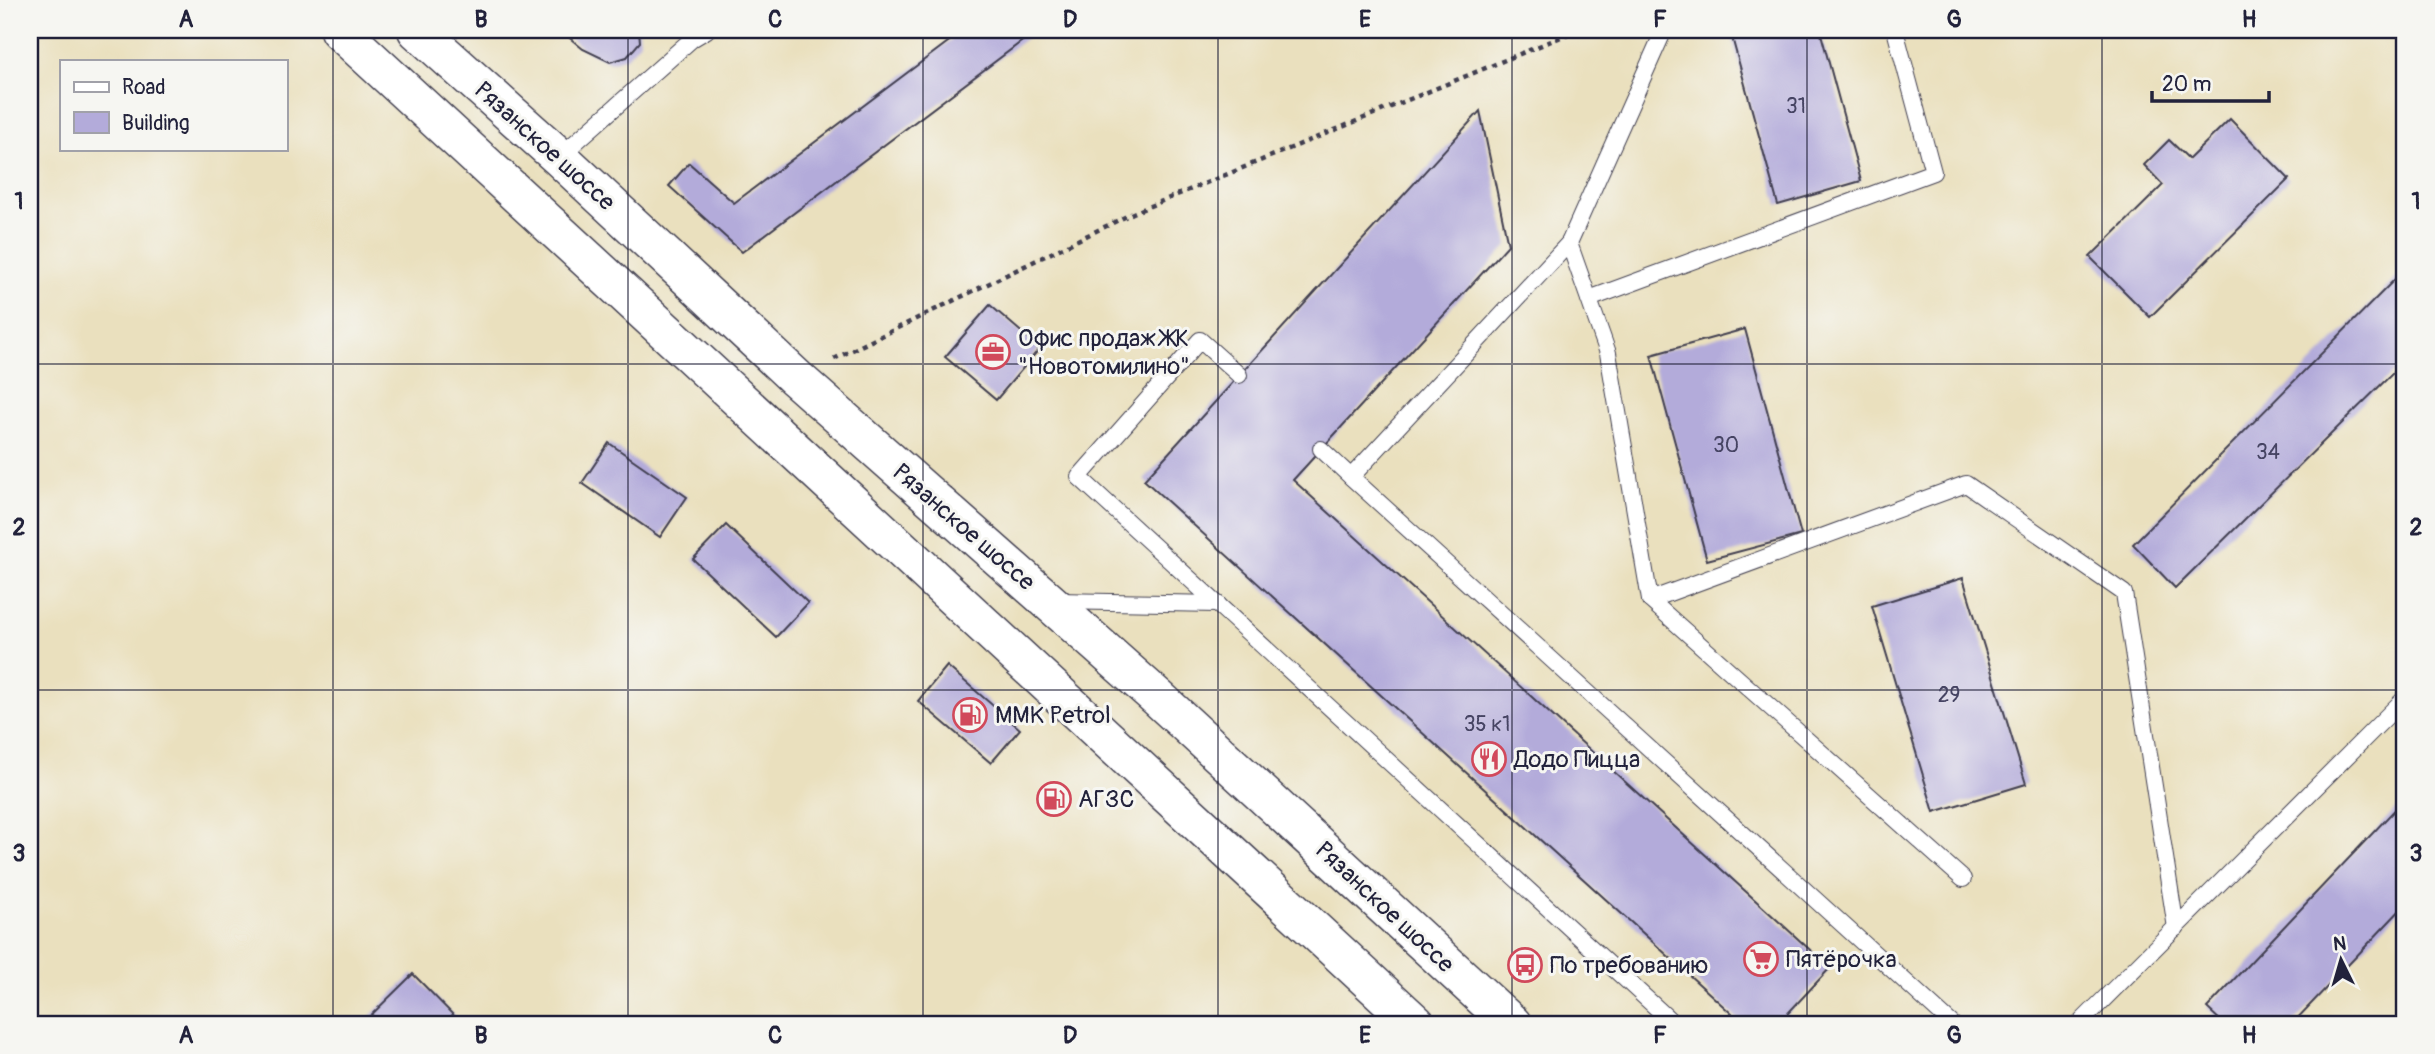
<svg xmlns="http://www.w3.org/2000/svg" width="2435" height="1054" font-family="Pangolin,sans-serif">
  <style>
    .building { fill: #b3abda }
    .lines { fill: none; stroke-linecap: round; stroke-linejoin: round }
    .lane-casing { stroke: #403e4f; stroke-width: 18 }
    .primary-casing { stroke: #403e4f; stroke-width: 41 }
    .path { stroke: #403e4f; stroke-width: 4.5; stroke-dasharray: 5 5; stroke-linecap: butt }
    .lane { stroke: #fff; stroke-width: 16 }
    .primary { stroke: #fff; stroke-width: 38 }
    .grid { fill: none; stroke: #22223b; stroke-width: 2; stroke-opacity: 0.55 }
    .labels { text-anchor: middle; stroke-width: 6; stroke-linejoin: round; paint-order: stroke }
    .number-label { font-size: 21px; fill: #464463 }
    .street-label { font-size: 24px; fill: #22223b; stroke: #f6f6f2 }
    .poi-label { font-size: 24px; fill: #22223b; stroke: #f6f6f2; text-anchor: start }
    .neatline { fill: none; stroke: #22223b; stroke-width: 2.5 }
    .grid-label { font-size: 23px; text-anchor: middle; font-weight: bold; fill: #22223b }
  </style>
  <rect width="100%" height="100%" fill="#f6f6f2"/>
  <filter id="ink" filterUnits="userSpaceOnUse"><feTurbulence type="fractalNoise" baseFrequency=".0143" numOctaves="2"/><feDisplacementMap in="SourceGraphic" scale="14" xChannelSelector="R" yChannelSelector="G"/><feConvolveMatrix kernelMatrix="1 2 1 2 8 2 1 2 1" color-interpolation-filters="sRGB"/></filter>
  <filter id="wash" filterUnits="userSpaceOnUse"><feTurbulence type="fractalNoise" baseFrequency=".00686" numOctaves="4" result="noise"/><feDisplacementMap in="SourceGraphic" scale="28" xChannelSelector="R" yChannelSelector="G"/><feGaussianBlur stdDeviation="1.57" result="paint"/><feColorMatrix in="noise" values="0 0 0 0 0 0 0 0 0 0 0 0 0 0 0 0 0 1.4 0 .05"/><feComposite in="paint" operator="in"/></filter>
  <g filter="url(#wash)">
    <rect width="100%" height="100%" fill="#eae0be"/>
    <g id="blocks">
      <g class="building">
        <path d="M560 30H639L640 42 627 57 610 62 583 49Z"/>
        <path d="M964 30H1037L742 252 669 186 689 163 734 203Z"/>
        <path d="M1730 30H1820L1861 181 1778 205Z"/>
        <path d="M1480 111 1508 245 1293 480 1830 968 1778 1024H1743L1144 480Z"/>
        <path d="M2230 119 2289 179 2150 317 2090 257 2163 185 2144 165 2169 140 2189 159Z"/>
        <path d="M2405 269V361L2175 588 2133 544Z"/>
        <path d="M990 305 1040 348 996 400 945 357Z"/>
        <path d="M1745 329 1801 535 1707 560 1651 355Z"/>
        <path d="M609 443 687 497 660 537 582 483Z"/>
        <path d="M726 525 808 603 776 637 693 559Z"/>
        <path d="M1963 578 2026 784 1934 812 1872 606Z"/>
        <path d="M947 666 1020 729 991 763 918 701Z"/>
        <path d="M2405 799V905L2292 1024H2224L2207 1008Z"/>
        <path d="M413 974 462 1024H362Z"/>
      </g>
    </g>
  </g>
  <g filter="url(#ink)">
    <use href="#blocks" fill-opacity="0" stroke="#403e4f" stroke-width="2"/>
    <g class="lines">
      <g class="lane-casing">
        <g id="lane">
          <path d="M1664 30 1569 243 1608 353 1650 600 1966 484 2124 593 2176 928"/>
          <path d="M559 157 692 39 707 30"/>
          <path d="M1569 243 1351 477 1952 1024"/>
          <path d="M1589 299 1933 172 1895 30"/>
          <path d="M1239 375 1200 340 1079 477 1674 1024"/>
          <path d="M1321 449 1351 477"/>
          <path d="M1650 600 1963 879"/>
          <path d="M1056 601 1218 604"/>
          <path d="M2079 1024 2405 698"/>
        </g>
      </g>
      <g class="primary-casing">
        <g id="primary">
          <path d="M339 30 1416 1024"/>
          <path d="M417 30 559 157 796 378 1158 698 1512 1024"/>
        </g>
      </g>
      <path class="path" d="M834 359 1133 213 1578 30"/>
      <use href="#lane" class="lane"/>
      <use href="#primary" class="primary"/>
    </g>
  </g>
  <path class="grid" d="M333 30V1024M628 30V1024M923 30V1024M1218 30V1024M1512 30V1024M1807 30V1024M2102 30V1024M30 364H2405M30 690H2405"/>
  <defs>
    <g id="office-ring" transform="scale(1.75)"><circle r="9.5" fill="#f6f6f2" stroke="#d1495b" stroke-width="1.5"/><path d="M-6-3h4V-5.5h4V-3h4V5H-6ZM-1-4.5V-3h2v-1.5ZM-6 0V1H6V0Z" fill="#d1495b"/></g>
    <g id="fuel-ring" transform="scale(1.75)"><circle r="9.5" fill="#f6f6f2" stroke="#d1495b" stroke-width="1.5"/><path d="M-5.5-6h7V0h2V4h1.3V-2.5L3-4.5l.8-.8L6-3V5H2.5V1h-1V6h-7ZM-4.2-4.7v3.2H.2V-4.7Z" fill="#d1495b"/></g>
    <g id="restaurant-ring" transform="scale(1.75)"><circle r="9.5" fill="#f6f6f2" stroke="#d1495b" stroke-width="1.5"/><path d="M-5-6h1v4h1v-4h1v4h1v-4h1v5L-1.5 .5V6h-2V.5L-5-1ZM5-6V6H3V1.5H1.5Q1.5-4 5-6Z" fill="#d1495b"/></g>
    <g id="supermarket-ring" transform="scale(1.75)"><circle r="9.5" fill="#f6f6f2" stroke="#d1495b" stroke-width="1.5"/><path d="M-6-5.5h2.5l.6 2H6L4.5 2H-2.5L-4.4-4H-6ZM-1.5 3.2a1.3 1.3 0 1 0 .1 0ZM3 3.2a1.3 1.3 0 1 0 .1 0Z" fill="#d1495b"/></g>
    <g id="bus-ring" transform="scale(1.75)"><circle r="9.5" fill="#f6f6f2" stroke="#d1495b" stroke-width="1.5"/><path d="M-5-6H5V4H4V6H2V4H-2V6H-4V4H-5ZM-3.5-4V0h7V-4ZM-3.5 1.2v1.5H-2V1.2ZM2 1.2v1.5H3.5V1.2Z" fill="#d1495b"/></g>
  </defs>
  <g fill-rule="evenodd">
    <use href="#office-ring" x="993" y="352"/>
    <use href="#fuel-ring" x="970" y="715"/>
    <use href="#restaurant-ring" x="1489" y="759"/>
    <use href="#fuel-ring" x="1054" y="799"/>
    <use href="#supermarket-ring" x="1761" y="959"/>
    <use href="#bus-ring" x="1525" y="965"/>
  </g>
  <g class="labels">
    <g class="number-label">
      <text x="1796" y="113">31</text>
      <text x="1726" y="452">30</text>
      <text x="2268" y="459">34</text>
      <text x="1949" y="702">29</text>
      <text x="1487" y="731">35 к1</text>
    </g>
    <g class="street-label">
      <text transform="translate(545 146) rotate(42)" y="8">Рязанское шоссе</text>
      <text transform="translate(964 527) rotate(41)" y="8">Рязанское шоссе</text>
      <text transform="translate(1385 907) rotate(43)" y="8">Рязанское шоссе</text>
    </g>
    <g class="poi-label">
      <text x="1018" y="346">Офис продаж ЖК<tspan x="1018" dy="28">"Новотомилино"</tspan></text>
      <text x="995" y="723">MMK Petrol</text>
      <text x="1514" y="767">Додо Пицца</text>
      <text x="1078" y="807">АГЗС</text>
      <text x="1786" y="967">Пятёрочка</text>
      <text x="1550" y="973">По требованию</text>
    </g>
  </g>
  <rect width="2435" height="1054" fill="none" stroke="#f6f6f2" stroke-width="77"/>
  <rect x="60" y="60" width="228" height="91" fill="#f6f6f2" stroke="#a1a1a9" stroke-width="2"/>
  <rect x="74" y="82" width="35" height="10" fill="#ffffff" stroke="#a1a1a9" stroke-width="2"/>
  <text x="122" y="94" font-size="21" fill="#22223b">Road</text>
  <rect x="74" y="112" width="35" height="21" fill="#b3abda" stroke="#a1a1a9" stroke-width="2"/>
  <text x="122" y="130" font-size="21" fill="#22223b">Building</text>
  <g transform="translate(2341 960) rotate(355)" stroke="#f6f6f2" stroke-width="5" paint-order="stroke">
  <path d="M0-5L12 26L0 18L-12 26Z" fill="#22223b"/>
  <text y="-10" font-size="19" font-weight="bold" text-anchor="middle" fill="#22223b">N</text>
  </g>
  <path d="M2152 91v10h117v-10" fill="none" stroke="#22223b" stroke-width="3.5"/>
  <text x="2162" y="91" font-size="21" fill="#22223b" stroke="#f6f6f2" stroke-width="5" paint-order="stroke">20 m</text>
  <rect x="38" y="38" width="2358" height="978" class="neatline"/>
  <g class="grid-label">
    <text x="186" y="27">A</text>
    <text x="481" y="27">B</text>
    <text x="775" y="27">C</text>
    <text x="1070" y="27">D</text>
    <text x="1365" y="27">E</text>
    <text x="1660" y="27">F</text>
    <text x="1954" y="27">G</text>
    <text x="2249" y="27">H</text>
    <text x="19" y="209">1</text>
    <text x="2416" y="209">1</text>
    <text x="19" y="535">2</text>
    <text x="2416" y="535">2</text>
    <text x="19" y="861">3</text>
    <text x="2416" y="861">3</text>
    <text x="186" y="1043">A</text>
    <text x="481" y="1043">B</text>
    <text x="775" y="1043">C</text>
    <text x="1070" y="1043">D</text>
    <text x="1365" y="1043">E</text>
    <text x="1660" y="1043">F</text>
    <text x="1954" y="1043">G</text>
    <text x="2249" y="1043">H</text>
  </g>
</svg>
